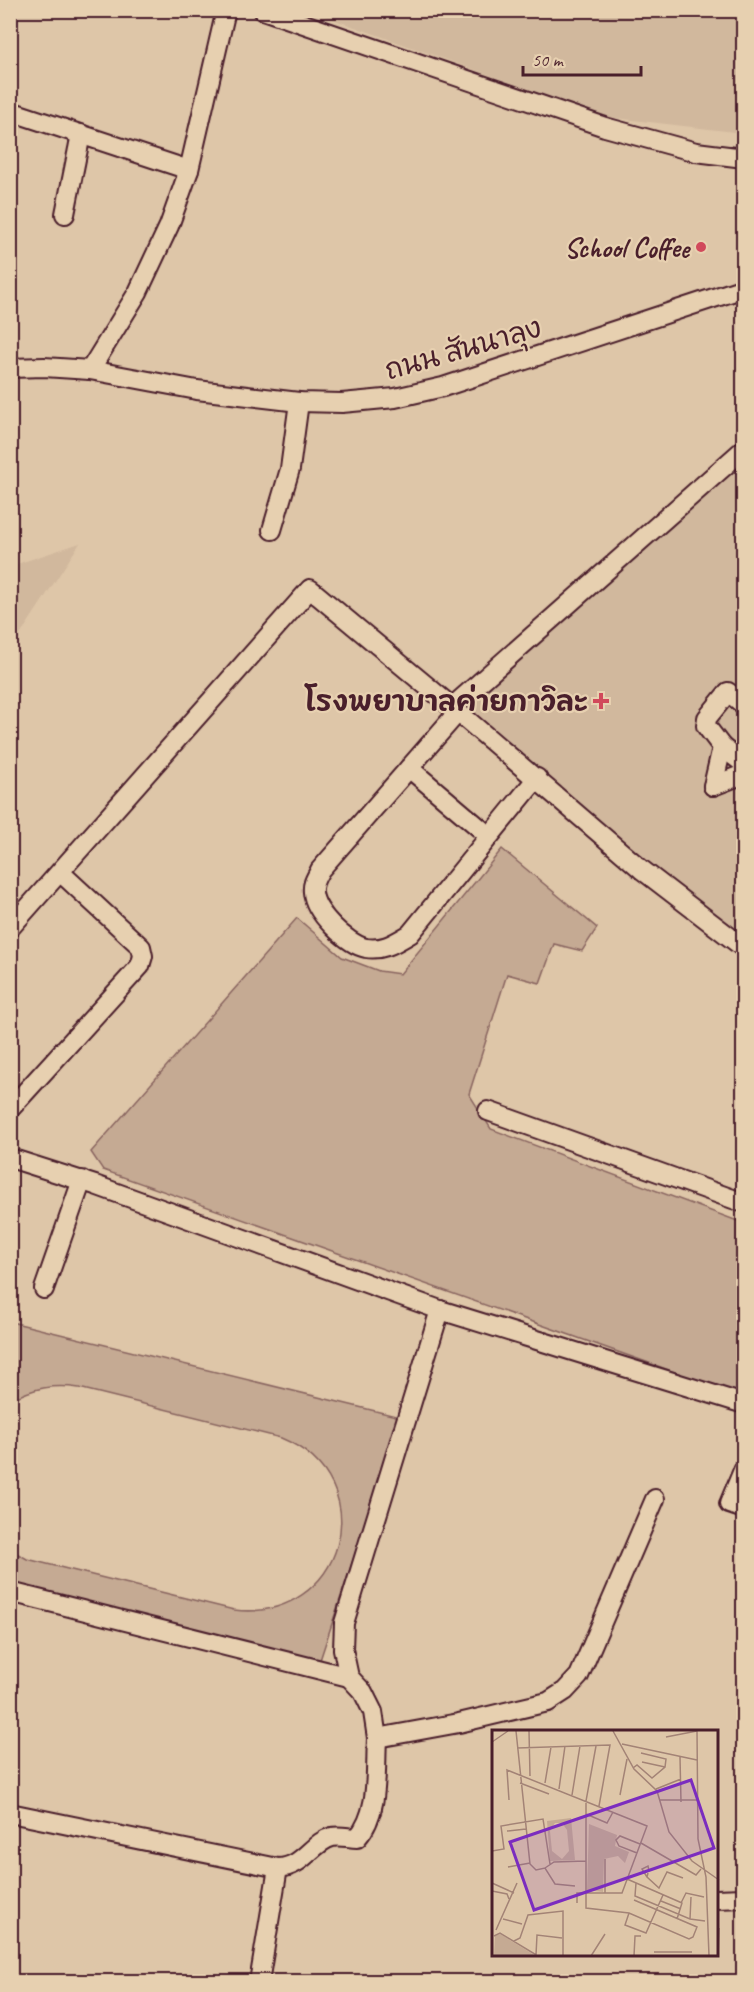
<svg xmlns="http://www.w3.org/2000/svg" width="754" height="1992" font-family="Caveat,'Playpen Sans Thai',sans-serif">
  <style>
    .built { fill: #d1b89d }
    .green { fill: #c5aa93; stroke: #88645f; stroke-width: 1.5 }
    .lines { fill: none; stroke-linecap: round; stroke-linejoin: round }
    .minor-casing { stroke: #4a1f2b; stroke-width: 22 }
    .minor { stroke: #e7d0b0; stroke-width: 18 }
    .poi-dot { fill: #d1495b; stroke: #e7d0b0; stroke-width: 2 }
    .labels { text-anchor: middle; stroke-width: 4.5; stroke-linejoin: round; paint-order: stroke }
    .poi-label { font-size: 28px; font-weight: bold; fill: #4a1f2b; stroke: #e7d0b0; text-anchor: end }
    .street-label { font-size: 28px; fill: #4a1f2b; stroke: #e7d0b0 }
    .inset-road { fill: none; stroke: #a38376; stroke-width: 1.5 }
    .view { fill: #7b2cbf; fill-opacity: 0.15; stroke: #7b2cbf; stroke-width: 3 }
    .inset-edge { fill: none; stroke: #4a1f2b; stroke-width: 3 }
  </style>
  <rect width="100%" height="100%" fill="#dec6a8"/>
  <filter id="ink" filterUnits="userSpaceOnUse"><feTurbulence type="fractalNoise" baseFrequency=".0167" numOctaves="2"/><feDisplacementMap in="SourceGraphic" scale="12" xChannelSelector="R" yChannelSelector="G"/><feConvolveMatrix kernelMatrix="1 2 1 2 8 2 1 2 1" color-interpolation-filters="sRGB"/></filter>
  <g filter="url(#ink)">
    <g class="built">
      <path d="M310 11H743V133L607 117Z"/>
      <path d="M743 455V946L452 707Z"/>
      <path d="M80 543 11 649V566Z"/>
    </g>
    <g class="green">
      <path d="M502 849 597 928 582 951 554 944 540 983 507 974 469 1094 491 1129 743 1223V1392L734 1393 103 1170 91 1152 297 918 342 957 379 971 400 974Z"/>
      <path d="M11 1322 400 1417 320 1660 11 1584V1550L27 1559 234 1610C344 1623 384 1481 281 1438L79 1388C53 1384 33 1388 11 1400Z"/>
    </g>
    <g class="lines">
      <g class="minor-casing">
        <g id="minor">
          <path d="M263 10 605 127 696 152 744 158"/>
          <path d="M10 111 189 170"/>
          <path d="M65 214 81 134"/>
          <path d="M10 368 44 367 90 370 197 390 299 402 342 403 395 398 443 387 744 288"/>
          <path d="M90 370 138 292 169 226 189 170 226 10"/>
          <path d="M272 530 290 469 299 402"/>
          <path d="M452 707 744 449"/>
          <path d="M458 712 320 870C316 878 312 883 313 892 314 912 347 944 366 948 384 951 396 942 410 934L537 778"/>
          <path d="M722 747 744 764"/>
          <path d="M409 768 489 836"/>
          <path d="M713 786 722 747 706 726 707 718 728 692 744 705"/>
          <path d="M713 786 744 774"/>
          <path d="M10 928 310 589 452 707 641 869 744 948"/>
          <path d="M10 1109 140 966 143 956 141 947 60 872"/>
          <path d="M488 1111 744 1203"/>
          <path d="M10 1158 95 1185 440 1310 744 1404"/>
          <path d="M44 1289 82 1180"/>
          <path d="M744 1468 729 1504 744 1509"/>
          <path d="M10 1592 349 1677"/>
          <path d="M377 1738 373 1712 363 1692 349 1677 343 1649 344 1623 440 1310"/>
          <path d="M10 1813 278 1868C304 1867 312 1842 332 1837 340 1835 349 1838 357 1838 380 1813 375 1770 377 1738L459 1723 548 1702 565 1691 579 1676 655 1499"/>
          <path d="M716 1899 744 1898"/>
          <path d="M259 1982 278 1868"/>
        </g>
      </g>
      <use href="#minor" class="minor"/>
    </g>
  </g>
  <g class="poi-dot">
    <circle cx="701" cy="247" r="6"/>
    <path d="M598 692h6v6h6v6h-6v6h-6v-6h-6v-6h6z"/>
  </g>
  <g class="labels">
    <g class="poi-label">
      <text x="689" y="257">School Coffee</text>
      <text x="588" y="711">โรงพยาบาลค่ายกาวิละ</text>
    </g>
    <g class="street-label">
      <text transform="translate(463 348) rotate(-16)" y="10">ถนน สันนาลุง</text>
    </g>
  </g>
  <g transform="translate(492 1730)">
    <rect width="226" height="226" fill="#dec6a8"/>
    <path d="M79 88 83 130 58 131 55 91ZM63 93H70L75 100 77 121 70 129 60 121 58 101ZM97 94 125 105 123 116 137 122 133 133 126 126 112 129 111 162 95 160ZM8 204 44 226H2L3 206Z" fill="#c5aa93" fill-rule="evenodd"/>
    <path class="inset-road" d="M24 1 38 134 44 140 53 138 63 154 83 156M37 1 38 46M121 1 142 39 165 61 177 102 200 131 227 150M205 1 206 109 214 147 217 226M174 7 205 1M0 12 16 1M130 14 205 30M104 16 94 71V178L137 183 197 209 201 207 205 197 142 170M25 18 118 15 107 76M188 27 189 72M150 32 173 37M141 38 145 35 160 48 173 37 174 29 149 23M28 53 57 64M53 53 59 17M67 59 73 16M164 59 189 49M80 65 88 16M128 65 135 29M17 70 15 40 155 96 130 163H85V173M168 70H206M94 84 115 93 121 82M15 101 34 99M149 113 204 145 209 139M0 121 12 119 9 96 51 89 58 134M145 123 127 116 124 110 128 106 148 114M16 137 38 133M53 138 62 132 94 131M156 143 155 147 167 158 175 142 191 148M155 147 150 139 156 136 157 141M135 149 190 173 185 189M0 153 22 163M144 153 143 166 198 189 213 191M0 161 15 164 17 169M113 163V129M169 171 189 179M189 173 194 163 212 167M137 183 133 195 154 203 171 165M11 189 30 194M198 189 199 167M0 194V226M4 200 25 153M2 206 8 203 46 226M22 211 28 208 36 185 71 181V226M162 222H200M44 225 45 205 70 208M99 226 113 204M142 226 143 206H149M226 226 227 198"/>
    <path class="view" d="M199 50 222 118 42 180 18 112Z"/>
    <rect width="226" height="226" class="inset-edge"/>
  </g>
  <rect width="754" height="1992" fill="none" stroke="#e7d0b0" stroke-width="36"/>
  <rect x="18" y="18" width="718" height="1956" fill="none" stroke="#4a1f2b" stroke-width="2" filter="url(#ink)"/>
  <path d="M523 66v9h118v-9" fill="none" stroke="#4a1f2b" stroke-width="3"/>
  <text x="532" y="66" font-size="18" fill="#4a1f2b" stroke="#e7d0b0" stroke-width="4.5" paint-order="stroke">50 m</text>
</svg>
